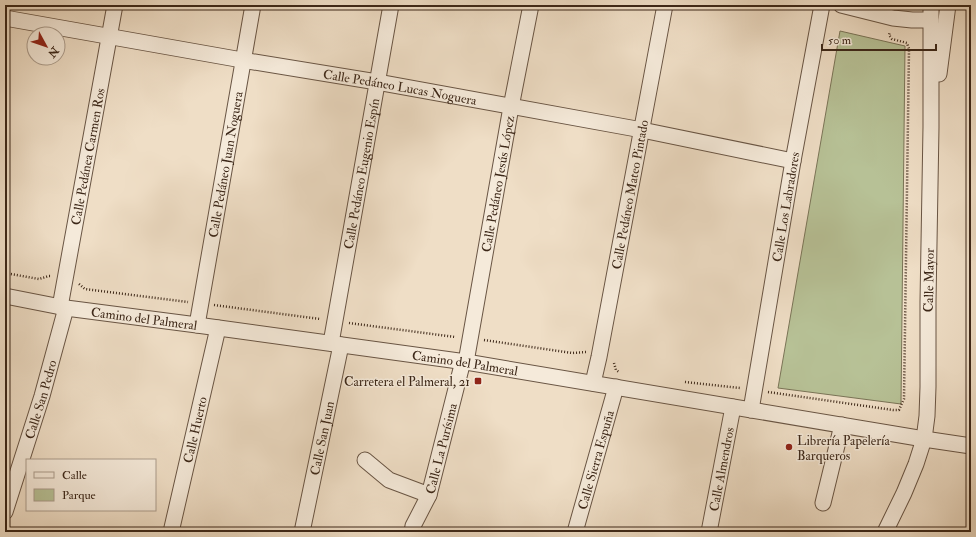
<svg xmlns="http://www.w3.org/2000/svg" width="976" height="537" font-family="'IM FELL Double Pica',serif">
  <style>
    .green { fill: #b7c196; stroke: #7a7457 }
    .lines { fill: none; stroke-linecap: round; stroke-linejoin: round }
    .minor-casing { stroke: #695544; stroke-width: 17 }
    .path { stroke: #3c2718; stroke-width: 2.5; stroke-dasharray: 1 2; stroke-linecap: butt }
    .minor { stroke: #f5eada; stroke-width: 15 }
    .poi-dot { fill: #8f2418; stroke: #f5eada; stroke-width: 1.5 }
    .labels { text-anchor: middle; stroke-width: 3; stroke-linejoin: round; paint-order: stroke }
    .street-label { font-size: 13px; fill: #3c2718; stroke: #f5eada }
    .poi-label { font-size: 13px; fill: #3c2718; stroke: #f5eada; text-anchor: end }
  </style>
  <rect width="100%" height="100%" fill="#efdec6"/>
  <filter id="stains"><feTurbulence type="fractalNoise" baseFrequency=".005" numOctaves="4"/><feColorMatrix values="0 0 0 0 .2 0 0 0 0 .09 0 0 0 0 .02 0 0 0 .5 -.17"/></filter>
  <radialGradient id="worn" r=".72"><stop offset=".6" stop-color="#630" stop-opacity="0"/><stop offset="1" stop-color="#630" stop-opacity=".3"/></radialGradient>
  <path class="green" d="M840 31 905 46 901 404 778 388Z"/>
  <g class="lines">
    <g class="minor-casing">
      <g id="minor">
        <path d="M841 5 893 18 912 20H931"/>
        <path id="s1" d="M5 18 242 60 377 82 642 130 793 161"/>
        <path d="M939 74 948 5"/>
        <path id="s2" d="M5 296 66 308 197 325 466 362 924 439 971 446"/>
        <path id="s3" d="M60 307 115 5"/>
        <path id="s4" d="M197 325 253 5"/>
        <path id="s5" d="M331 343 391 5"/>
        <path id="s6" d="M466 362 511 107 531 5"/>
        <path id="s7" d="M593 383 599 357 665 5"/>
        <path id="s8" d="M751 410 793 161 822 5"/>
        <path d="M365 460 389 480 429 495"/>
        <path d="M823 503 842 425"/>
        <path id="s9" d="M5 512 42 396 66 308"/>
        <path id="s10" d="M171 532 218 328"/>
        <path id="s11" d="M302 532 341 345"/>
        <path id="s12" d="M412 532 413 526 429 495 463 361"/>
        <path id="s13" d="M575 532 616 387"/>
        <path id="s14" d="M709 532 733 407"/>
        <path id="s15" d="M885 532 904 493 916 464 924 439 927 416 928 387V302L931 127V5"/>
      </g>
    </g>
    <g class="path">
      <path d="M5 273 39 279 49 276H51"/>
      <path d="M79 284 85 289 188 302"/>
      <path d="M214 305 320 319"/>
      <path d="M349 323 455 337"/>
      <path d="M484 340 572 353 586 352"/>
      <path d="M614 363 616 370 619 372"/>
      <path d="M685 382 740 388"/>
      <path d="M768 392 893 410H899L904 399 909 49 907 43 892 39 889 35 890 32"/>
    </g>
    <use href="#minor" class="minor"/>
  </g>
  <g class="poi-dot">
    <rect x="474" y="377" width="8" height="8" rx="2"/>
    <circle cx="789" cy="447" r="4"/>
  </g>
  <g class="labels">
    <g class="street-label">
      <text dy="5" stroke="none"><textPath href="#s1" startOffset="401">Calle Pedáneo Lucas Noguera</textPath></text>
      <text dy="5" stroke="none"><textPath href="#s3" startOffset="153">Calle Pedánea Carmen Ros</textPath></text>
      <text dy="5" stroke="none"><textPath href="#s4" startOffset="163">Calle Pedáneo Juan Noguera</textPath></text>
      <text dy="5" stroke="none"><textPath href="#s5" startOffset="172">Calle Pedáneo Eugenio Espín</textPath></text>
      <text dy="5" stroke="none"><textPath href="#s6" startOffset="181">Calle Pedáneo Jesús López</textPath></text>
      <text dy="5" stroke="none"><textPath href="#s7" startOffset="192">Calle Pedáneo Mateo Pintado</textPath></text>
      <text dy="5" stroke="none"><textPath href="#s8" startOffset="206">Calle Los Labradores</textPath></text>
      <text dy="5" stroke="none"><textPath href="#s15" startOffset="260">Calle Mayor</textPath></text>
      <text dy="5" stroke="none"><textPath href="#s2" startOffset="141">Camino del Palmeral</textPath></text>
      <text dy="5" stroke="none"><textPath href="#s2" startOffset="465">Camino del Palmeral</textPath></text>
      <text dy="5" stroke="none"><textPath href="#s9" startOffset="118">Calle San Pedro</textPath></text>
      <text dy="5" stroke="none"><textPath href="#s10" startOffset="105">Calle Huerto</textPath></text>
      <text dy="5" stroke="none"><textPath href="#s11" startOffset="96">Calle San Juan</textPath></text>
      <text dy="5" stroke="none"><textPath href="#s12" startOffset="89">Calle La Purísima</textPath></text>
      <text dy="5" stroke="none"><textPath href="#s13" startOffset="75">Calle Sierra Espuña</textPath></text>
      <text dy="5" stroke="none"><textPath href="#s14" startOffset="64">Calle Almendros</textPath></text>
    </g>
    <g class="poi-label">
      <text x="470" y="386">Carretera el Palmeral, 21</text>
      <text x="797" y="445" text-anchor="start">Librería Papelería<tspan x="797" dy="15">Barqueros</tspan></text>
    </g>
  </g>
  <rect width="976" height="537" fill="none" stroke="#efdec6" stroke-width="20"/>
  <rect x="6" y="6" width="964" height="525" fill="none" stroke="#3c2718" stroke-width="2"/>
  <rect x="10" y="10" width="956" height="517" fill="none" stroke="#3c2718"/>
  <rect x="26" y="459" width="130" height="52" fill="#f5eada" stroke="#ab9c8c"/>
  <rect x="34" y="472" width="20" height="6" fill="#f5eada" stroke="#ab9c8c"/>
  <text x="62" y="479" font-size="12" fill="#3c2718">Calle</text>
  <rect x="34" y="489" width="20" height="12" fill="#b7c196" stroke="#ab9c8c"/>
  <text x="62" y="499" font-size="12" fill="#3c2718">Parque</text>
  <g transform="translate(46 46) rotate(130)"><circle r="19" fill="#f5eada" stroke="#ab9c8c"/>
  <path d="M0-3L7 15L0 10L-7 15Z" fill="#8f2418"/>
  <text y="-6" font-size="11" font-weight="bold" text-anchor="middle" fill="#3c2718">N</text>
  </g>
  <path d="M822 44v6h114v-6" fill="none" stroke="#3c2718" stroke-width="2"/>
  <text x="828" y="44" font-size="12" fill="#3c2718" stroke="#f5eada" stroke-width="3" paint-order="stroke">50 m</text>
  <rect width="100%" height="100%" filter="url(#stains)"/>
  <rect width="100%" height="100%" fill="url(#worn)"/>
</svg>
